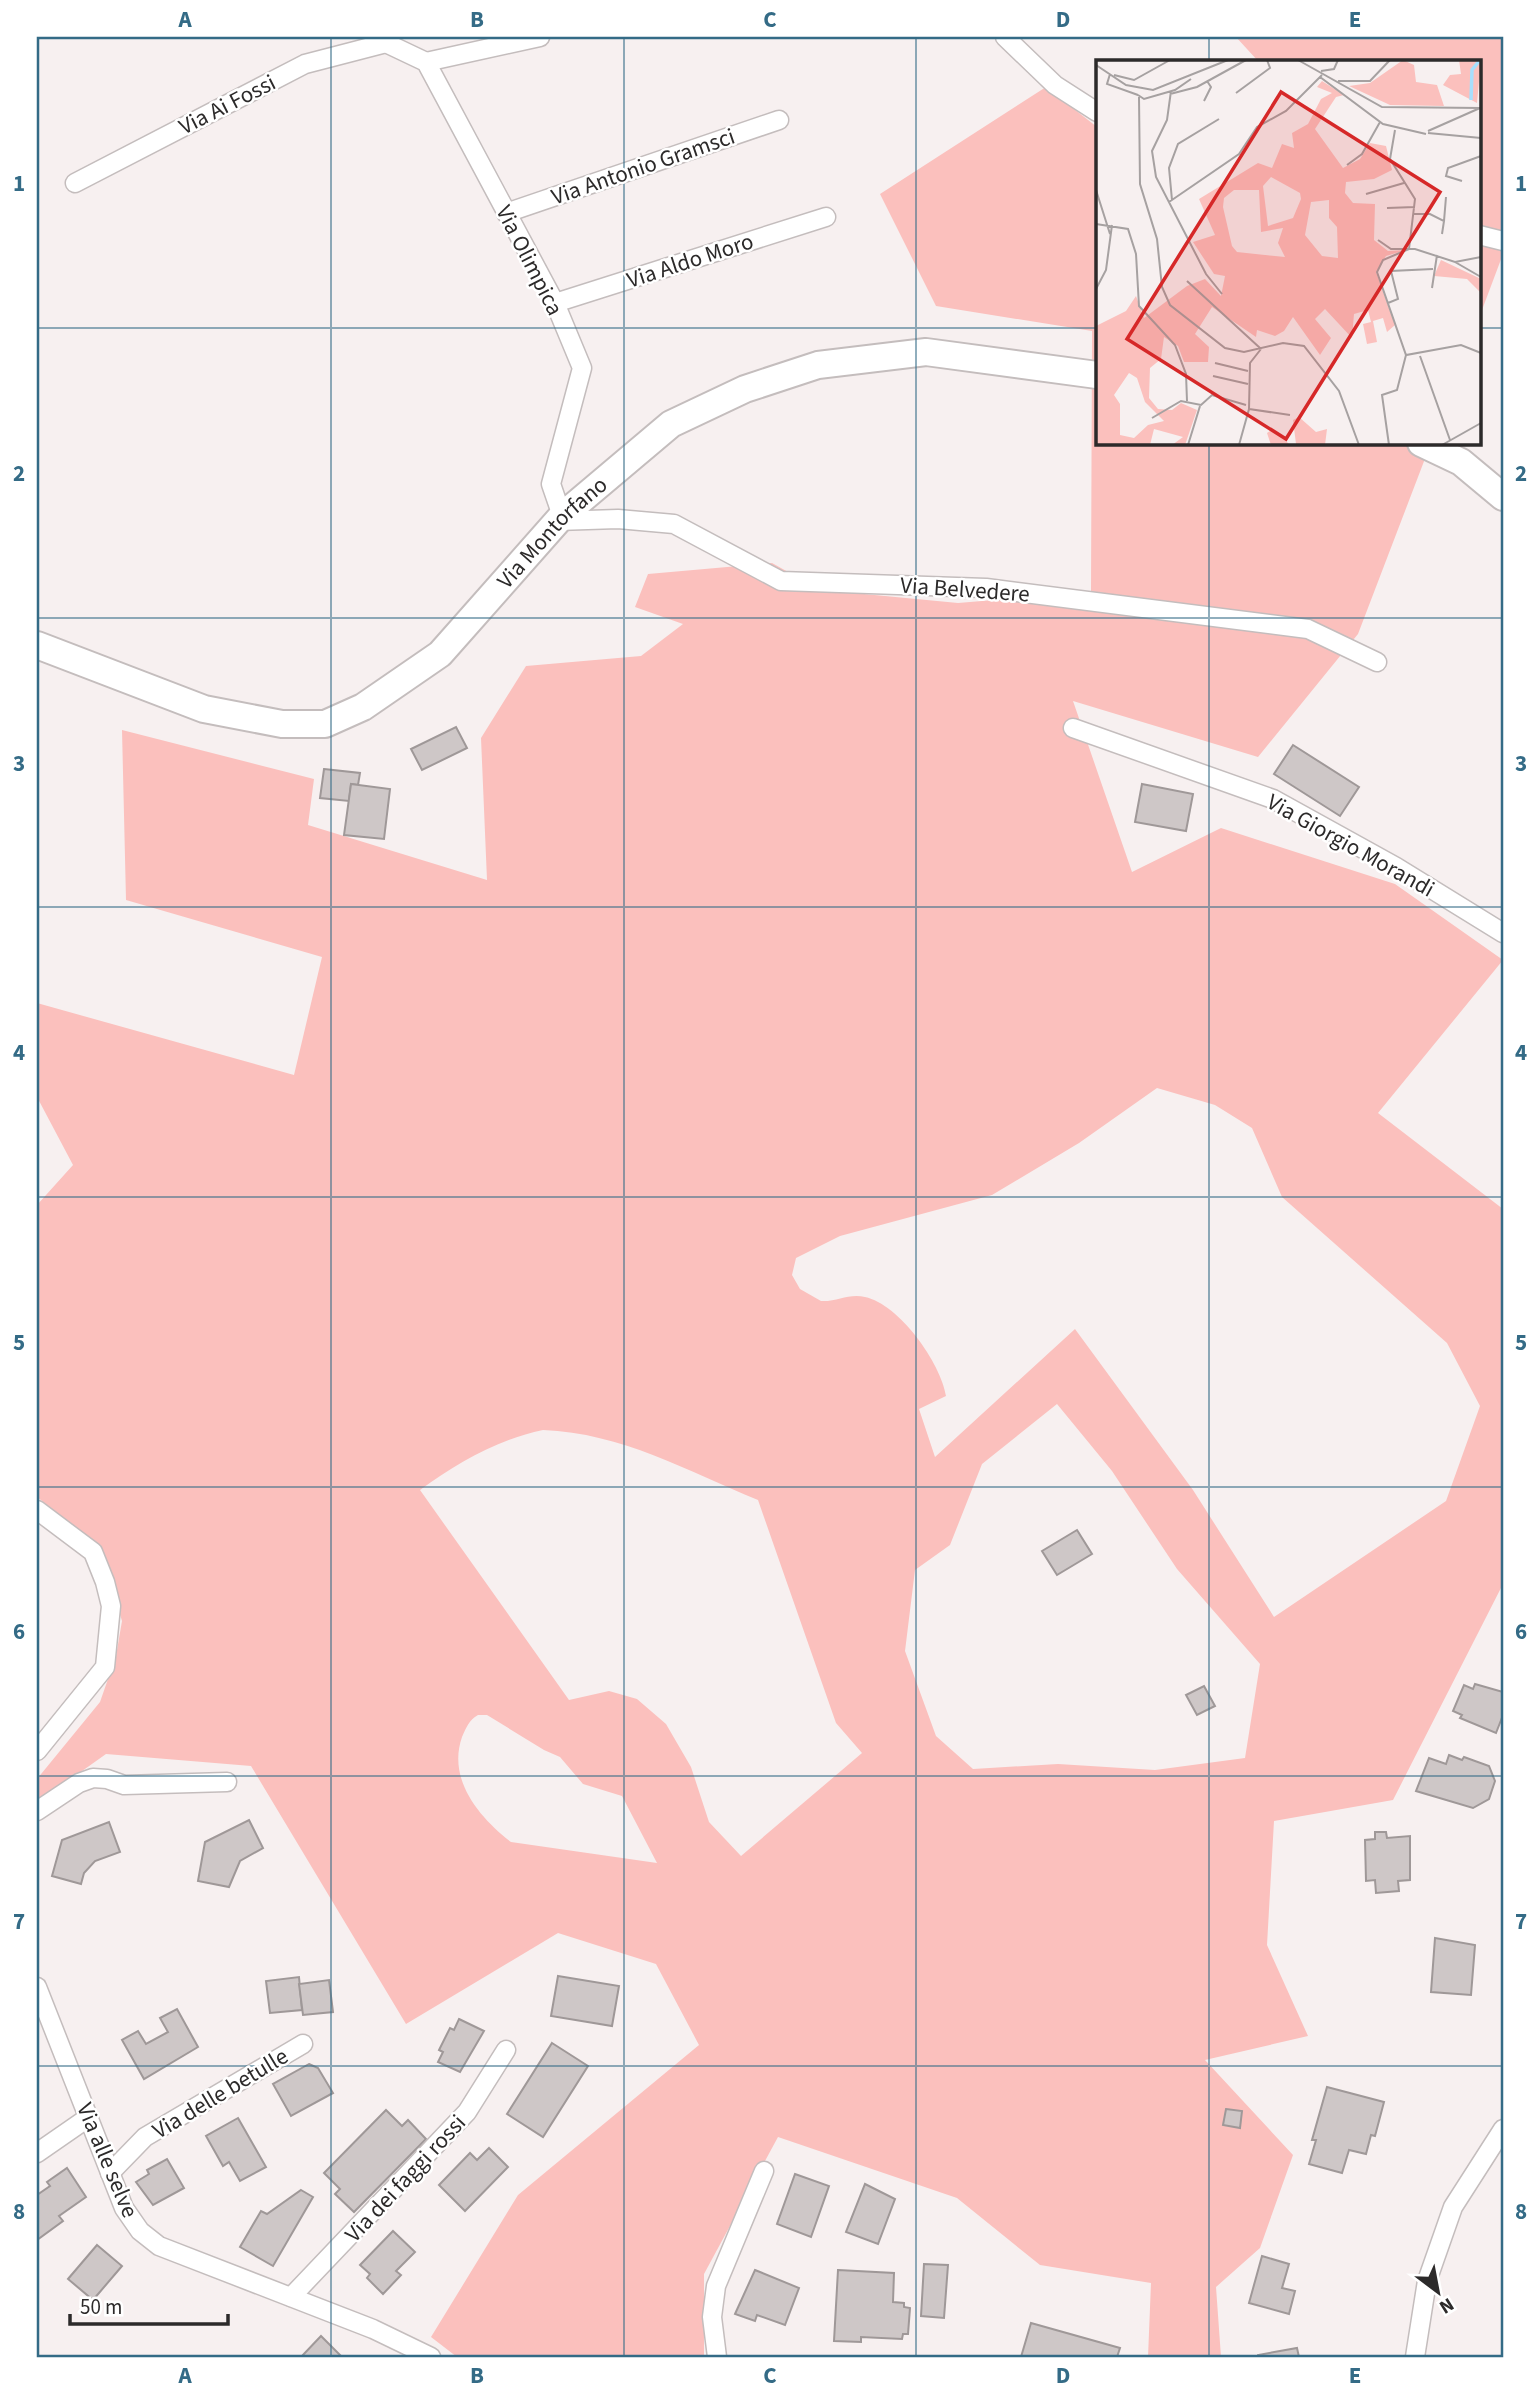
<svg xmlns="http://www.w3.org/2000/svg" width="1540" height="2394" font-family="'Source Sans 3',sans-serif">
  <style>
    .green { fill: #fbc0bd; fill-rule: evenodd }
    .building { fill: #cec7c7; stroke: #9f9898; stroke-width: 2 }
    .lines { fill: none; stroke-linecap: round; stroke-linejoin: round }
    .street-casing { stroke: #c4bdbd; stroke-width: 21 }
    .secondary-casing { stroke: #c4bdbd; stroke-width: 30 }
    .street { stroke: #fff; stroke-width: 18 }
    .secondary { stroke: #fff; stroke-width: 26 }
    .grid { fill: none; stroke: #346b86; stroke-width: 2; stroke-opacity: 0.55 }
    .labels { text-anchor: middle; stroke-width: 5; stroke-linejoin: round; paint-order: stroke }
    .street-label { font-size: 23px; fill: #2c2a2a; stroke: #fff }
    .inset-river { fill: none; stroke: #a6dffd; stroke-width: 3.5 }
    .inset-road { fill: none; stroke: #a6a1a1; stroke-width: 2 }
    .view { fill: #d62828; fill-opacity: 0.15; stroke: #d62828; stroke-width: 3.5 }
    .inset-edge { fill: none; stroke: #2c2a2a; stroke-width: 3.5 }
    .neatline { fill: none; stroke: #346b86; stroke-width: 2.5 }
    .grid-label { font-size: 23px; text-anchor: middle; font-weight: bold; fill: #346b86 }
  </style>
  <rect width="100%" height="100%" fill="#f7f0f0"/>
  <g class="green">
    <path d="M1236 37H1503V254L1479 318V61H1258Z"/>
    <path d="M1046 87 1097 127V443H1431L1358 634 1258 757 1073 701 1132 872 1221 828 1395 884 1503 960 1378 1113 1503 1209V1584L1393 1800 1274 1821 1267 1945 1308 2036 1205 2060 1293 2155 1260 2248 1216 2287 1221 2357H1148L1151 2283 1040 2265 957 2198 778 2137 704 2274V2357H457L431 2337 518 2195 699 2045 656 1964 558 1933 406 2024 251 1766 106 1754 37 1803V1779L100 1702 116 1656 122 1621 101 1553 84 1534 37 1497V1205L73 1165 37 1097V1003L294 1075 322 957 126 900 122 730 314 779 308 825 487 880 481 738 526 666 641 656 683 624 635 607 648 574 772 563 806 582 833 591 958 603 1091 592 1092 331 936 306 880 194ZM1157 1088 1215 1105 1252 1128 1282 1197 1447 1343 1480 1406 1446 1501 1274 1617 1193 1490 1075 1329 935 1457 919 1409 946 1396C941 1363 899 1304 865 1297 849 1293 837 1302 821 1301L800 1289 792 1275 796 1258 840 1236 992 1195 1079 1143ZM1057 1404 1112 1471 1177 1569 1260 1664 1245 1758 1155 1770 1058 1764 973 1769 936 1736 905 1651 915 1570 950 1545 982 1464ZM543 1430C622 1433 687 1471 758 1500L836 1723 862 1753 741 1856 709 1822 691 1767 666 1724 637 1699 609 1691 569 1700 420 1490C457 1463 499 1439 543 1430ZM478 1715H487L544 1750 560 1757 583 1784 622 1796 657 1863 511 1842C480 1818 447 1780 462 1737 466 1728 469 1720 478 1715Z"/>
  </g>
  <g class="building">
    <path d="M456 727 467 748 422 770 411 749Z"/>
    <path d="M1293 745 1359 787 1340 816 1274 774Z"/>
    <path d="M324 769 360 773 358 785 351 784 349 801 320 798Z"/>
    <path d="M351 784 390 789 384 839 344 835Z"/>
    <path d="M1142 784 1193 794 1186 831 1135 822Z"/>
    <path d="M1077 1530 1092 1554 1057 1575 1042 1551Z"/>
    <path d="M1475 1684 1503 1692V1715L1496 1733 1460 1718 1462 1715 1453 1711 1464 1685 1473 1689Z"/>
    <path d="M1204 1686 1215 1706 1197 1715 1186 1695Z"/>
    <path d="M1449 1755 1462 1760 1464 1757 1489 1766 1495 1781 1489 1799 1473 1808 1416 1791 1429 1758 1446 1764Z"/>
    <path d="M249 1820 263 1848 240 1861 229 1887 198 1881 205 1842Z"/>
    <path d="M109 1822 120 1852 95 1861 84 1873 81 1884 52 1876 62 1840Z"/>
    <path d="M1375 1832H1386L1387 1838 1410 1836V1880L1398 1881 1399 1891 1376 1893 1375 1880 1366 1881 1365 1840 1375 1839Z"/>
    <path d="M1435 1938 1475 1945 1471 1995 1431 1992Z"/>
    <path d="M558 1976 619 1986 612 2026 551 2016Z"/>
    <path d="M299 1977 302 2010 270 2013 266 1981Z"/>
    <path d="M329 1980 333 2012 303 2015 299 1984Z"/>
    <path d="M177 2009 198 2047 144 2079 122 2040 138 2031 146 2044 168 2032 160 2018Z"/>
    <path d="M459 2019 484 2031 460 2072 438 2062 443 2052 439 2050 450 2028 454 2030Z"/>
    <path d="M552 2043 588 2066 543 2137 507 2114Z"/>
    <path d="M309 2064 318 2068 333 2093 291 2116 273 2084Z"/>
    <path d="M1327 2087 1384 2102 1375 2136 1371 2135 1366 2154 1349 2150 1342 2173 1309 2164 1316 2140H1312Z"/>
    <path d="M1226 2109 1242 2111 1240 2128 1223 2125Z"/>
    <path d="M386 2110 402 2126 408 2120 426 2139 354 2212 335 2194 340 2189 324 2173Z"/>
    <path d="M238 2118 266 2167 240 2181 229 2162 223 2166 206 2136Z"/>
    <path d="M489 2148 508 2167 465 2211 439 2185 470 2153 477 2160Z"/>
    <path d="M167 2159 184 2188 153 2205 136 2182 149 2174 147 2170Z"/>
    <path d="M67 2168 86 2197 59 2216 63 2221 37 2240V2195L50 2186 47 2182Z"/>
    <path d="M795 2174 829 2186 811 2237 777 2224Z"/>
    <path d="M865 2184 895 2199 878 2244 846 2232Z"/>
    <path d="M301 2190 313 2197 273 2266 240 2247 261 2211 267 2214Z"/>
    <path d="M393 2231 415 2252 396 2271 401 2275 383 2294 367 2278 370 2274 360 2265Z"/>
    <path d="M97 2245 122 2266 93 2300 68 2279Z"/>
    <path d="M1262 2256 1289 2264 1282 2288 1295 2291 1289 2314 1249 2303Z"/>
    <path d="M924 2264 948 2265 944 2318 921 2316Z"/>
    <path d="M755 2270 799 2288 785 2325 757 2315 755 2321 735 2314Z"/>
    <path d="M838 2270 894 2273 893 2302 904 2303V2307L910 2308 908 2334H903L902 2339 861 2337V2342L834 2341Z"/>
    <path d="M1031 2323 1120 2348 1117 2357H1021Z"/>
    <path d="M321 2336 342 2357H301Z"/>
    <path d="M1297 2348 1299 2357H1258V2355Z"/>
  </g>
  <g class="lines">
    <g class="street-casing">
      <g id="street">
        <path d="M384 37 386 43 426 62 555 303 582 368 551 484 562 516"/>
        <path d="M1005 37 1055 85 1097 112"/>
        <path d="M426 62 540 37"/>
        <path d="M75 183 305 64 386 43"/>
        <path d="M506 213 779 120"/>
        <path d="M1479 235 1503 241"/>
        <path d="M555 303 826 217"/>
        <path d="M557 521 618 519 674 524 781 581 986 588 1308 629 1377 662"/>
        <path d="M1073 728 1273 799 1396 867 1503 933"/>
        <path d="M37 1510 93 1552 105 1582 111 1606 105 1667 37 1751"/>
        <path d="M37 1811 79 1783 93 1778 107 1779 124 1785 227 1782"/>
        <path d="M37 1987 124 2208 140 2231 159 2246 373 2329 431 2357"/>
        <path d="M37 2153 89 2117"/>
        <path d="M110 2173 145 2137 303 2044"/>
        <path d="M291 2297 467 2112 506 2050"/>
        <path d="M717 2357 712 2317 716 2286 764 2171"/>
        <path d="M1415 2357 1427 2281 1453 2207 1503 2129"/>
      </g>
    </g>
    <g class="secondary-casing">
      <g id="secondary">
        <path d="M1421 443 1461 462 1503 497"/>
        <path id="s1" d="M37 645 204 709 282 724H325L363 707 440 654 562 516 671 424 745 389 818 365 926 352 1097 375"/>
      </g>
    </g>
    <use href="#street" class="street"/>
    <use href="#secondary" class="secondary"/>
  </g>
  <path class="grid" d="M331 37V2357M624 37V2357M916 37V2357M1209 37V61M37 328H1097M1479 328H1503M1209 443V2357M37 618H1503M37 907H1503M37 1197H1503M37 1487H1503M37 1776H1503M37 2066H1503"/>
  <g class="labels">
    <g class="street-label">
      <text transform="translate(227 104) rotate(-27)" y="8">Via Ai Fossi</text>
      <text transform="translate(643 166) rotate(-19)" y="8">Via Antonio Gramsci</text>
      <text transform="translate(530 260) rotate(63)" y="8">Via Olimpica</text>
      <text transform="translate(690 260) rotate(-18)" y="8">Via Aldo Moro</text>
      <text dy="8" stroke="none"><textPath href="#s1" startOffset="602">Via Montorfano</textPath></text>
      <text transform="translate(965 589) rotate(4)" y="8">Via Belvedere</text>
      <text transform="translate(1351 845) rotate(29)" y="8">Via Giorgio Morandi</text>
      <text transform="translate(220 2093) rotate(-31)" y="8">Via delle betulle</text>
      <text transform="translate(108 2160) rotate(67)" y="8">Via alle selve</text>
      <text transform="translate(405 2178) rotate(-47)" y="8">Via dei faggi rossi</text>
    </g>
  </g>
  <g transform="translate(1096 60)">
    <rect width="385" height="385" fill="#f7f0f0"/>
    <path d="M307 0 318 5 320 22 341 25 348 46 294 45 253 26 274 23ZM363 0H385L381 43 347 25 354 15 365 14ZM226 21 248 35 240 37 219 69 247 108 264 99 274 83 290 86 296 110 278 119 250 122 249 133 257 143 279 144 278 180 292 191 310 190 290 196 280 212 299 265 291 272 287 258 277 261 281 282 271 284 267 264 275 262 272 250 258 254 256 278 229 249 219 259 235 278 224 295 197 257 188 271 179 276 161 270 160 277 116 247 99 274 113 287 112 302H88L82 286 68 277 65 299 54 308 53 338 62 349 76 350 85 343 101 350 89 385H76L87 377 58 369 54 385H0V266L30 251 40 236 48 258 91 226 109 219 125 236 129 216 118 214 97 182 119 175 103 139 162 103 176 108 186 84 198 88 196 73 212 64 225 39 236 33 221 27ZM175 117 204 133 205 139 197 158 172 166 167 126ZM138 130H163L165 172 187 168 182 183 189 197 141 192 136 186 127 147 128 138ZM233 140V158L241 167 242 198 226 196 209 175 215 142ZM33 313 41 318 49 342 68 361 52 365 38 378 24 375V344L18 335ZM345 200 385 219V233L371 219 338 216ZM203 357 220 372 231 369 229 385H175L171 373 174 371H180L193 384H200L197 360Z" fill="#fbc0bd" fill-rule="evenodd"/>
    <path class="inset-river" d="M375 40 376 10 384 0"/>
    <path class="inset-road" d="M202 0 286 47 385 48M0 5 30 25 57 30 132 0M225 11 238 9 242 0M14 14 11 24 42 35M18 15 38 20 74 0M224 17 287 64 330 74M242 21H274L294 0M75 31 71 60 56 91 60 117 110 214 126 234M140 33 174 8 171 0M74 34 101 27 150 0M42 35 48 39 79 30 95 19M43 37 44 124 61 179 66 227 74 245 129 288 148 292 187 283 208 286 243 331 263 385M108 41 115 27 111 21M299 70 294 99 319 139 313 189M332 71 384 48M332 73 385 78M251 105 266 94 284 62M366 121 350 116 352 108 385 96M0 130 14 174M270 134 308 123M76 140 73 108 82 84 123 59M73 142 143 94 161 67 190 51 226 15M291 148 319 147M317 154H334L348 161 346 174M348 161 350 137M0 164 32 169 40 194 43 246 79 285 90 314 91 341M282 180 295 189H319L359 202 385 197M313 189 287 200 281 212 310 295 365 285 385 293M359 202 385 217M91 221 164 288M336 228 341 195M0 229 10 210 16 165M292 243 302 239 295 211 337 209M324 296 354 380M119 303 152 311M117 316 152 324M153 349 194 355M56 358 85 341 105 345 116 335 150 345M92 385 104 346M143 385 153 349 154 303 165 289M293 385 286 335 301 330 310 295M346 385 385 363"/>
    <path class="view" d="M185 32 344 132 190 379 31 279Z"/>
    <rect width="385" height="385" class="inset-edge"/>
  </g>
  <rect width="1540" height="2394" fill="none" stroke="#ffffff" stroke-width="77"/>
  <g transform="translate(1438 2292) rotate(148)" stroke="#ffffff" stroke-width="5" paint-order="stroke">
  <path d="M0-5L12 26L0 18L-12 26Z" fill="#2c2a2a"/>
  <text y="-10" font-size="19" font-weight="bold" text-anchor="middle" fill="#2c2a2a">N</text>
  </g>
  <path d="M70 2314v10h158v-10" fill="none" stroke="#2c2a2a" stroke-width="3.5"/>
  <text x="80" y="2314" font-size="21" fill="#2c2a2a" stroke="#ffffff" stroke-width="5" paint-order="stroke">50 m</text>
  <rect x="38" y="38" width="1464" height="2318" class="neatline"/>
  <g class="grid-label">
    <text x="185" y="27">A</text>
    <text x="477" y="27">B</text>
    <text x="770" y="27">C</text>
    <text x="1063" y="27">D</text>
    <text x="1355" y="27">E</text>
    <text x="19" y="191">1</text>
    <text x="1521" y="191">1</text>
    <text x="19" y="481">2</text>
    <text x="1521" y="481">2</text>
    <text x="19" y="771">3</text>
    <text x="1521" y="771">3</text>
    <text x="19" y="1060">4</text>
    <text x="1521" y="1060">4</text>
    <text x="19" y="1350">5</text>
    <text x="1521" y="1350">5</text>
    <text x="19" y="1639">6</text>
    <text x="1521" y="1639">6</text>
    <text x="19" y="1929">7</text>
    <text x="1521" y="1929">7</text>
    <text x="19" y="2219">8</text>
    <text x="1521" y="2219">8</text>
    <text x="185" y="2383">A</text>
    <text x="477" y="2383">B</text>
    <text x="770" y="2383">C</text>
    <text x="1063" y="2383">D</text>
    <text x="1355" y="2383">E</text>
  </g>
</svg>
